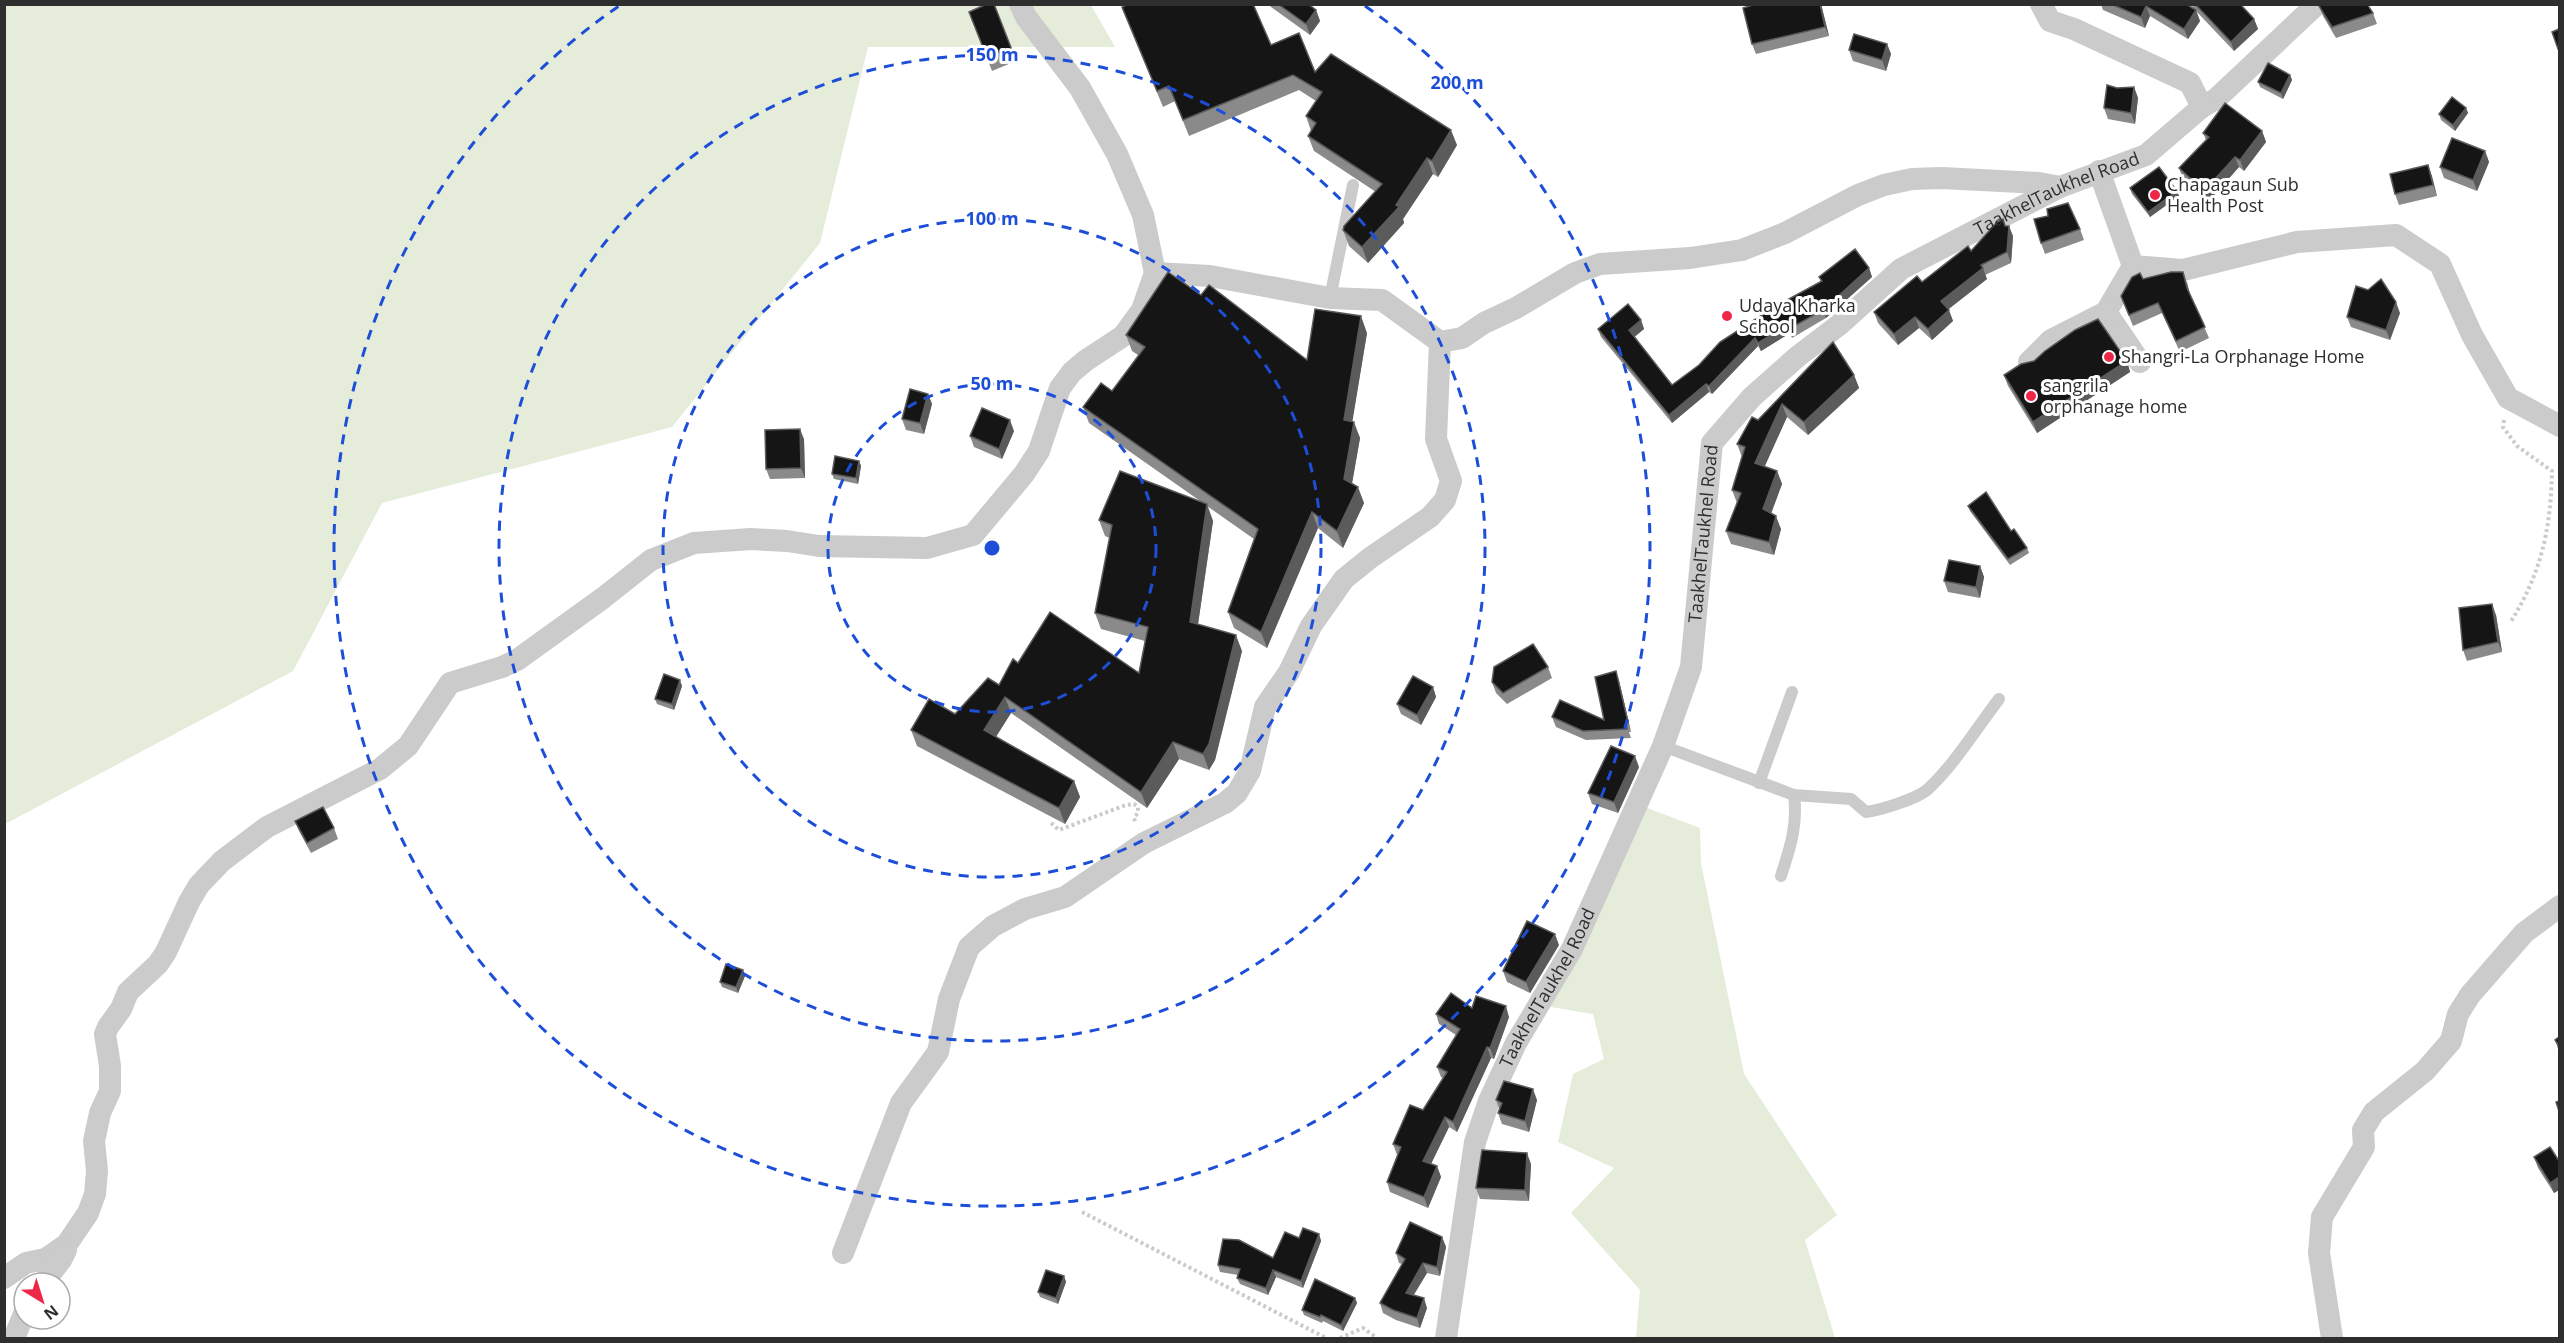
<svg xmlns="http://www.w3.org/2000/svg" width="2564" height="1343" font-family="'Open Sans',sans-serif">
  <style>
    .green { fill: #e5ecda }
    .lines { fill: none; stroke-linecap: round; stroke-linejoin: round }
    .path { stroke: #cbcbcb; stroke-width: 4; stroke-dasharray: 3 3; stroke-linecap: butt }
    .service { stroke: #cbcbcb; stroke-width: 12 }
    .minor { stroke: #cbcbcb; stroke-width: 22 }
    .wall { fill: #8a8a8a }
    .shaded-wall { fill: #5b5b5b }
    .building { fill: #151515; stroke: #5b5b5b; stroke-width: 1.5 }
    .ring { fill: none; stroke: #1d4ed8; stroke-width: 3; stroke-dasharray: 10 8 }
    .poi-dot { fill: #ee2647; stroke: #fff; stroke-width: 2 }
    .labels { text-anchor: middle; stroke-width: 6; stroke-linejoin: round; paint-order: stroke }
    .poi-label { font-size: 18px; fill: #2e2e2e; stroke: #fff; text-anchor: start }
    .street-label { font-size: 18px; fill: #2e2e2e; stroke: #fff }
    .centre { fill: #1d4ed8; stroke: #fff; stroke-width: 3 }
    .ring-label { font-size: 18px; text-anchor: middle; font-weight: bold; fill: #1d4ed8; stroke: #fff; stroke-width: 6; stroke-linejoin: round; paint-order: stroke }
  </style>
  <rect width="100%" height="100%" fill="#fff"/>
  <g class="green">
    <path d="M5 5H1091L1115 47H868L820 243 672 427 382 503 293 671 5 824Z"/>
    <path d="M1642 806 1700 828 1701 863 1744 1074 1837 1215 1805 1240 1835 1338H1636L1640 1290 1571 1213 1614 1168 1558 1142 1573 1074 1604 1059 1593 1014 1545 1006Z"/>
  </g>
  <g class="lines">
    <g class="path">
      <path d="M2504 420 2503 427 2517 446 2552 471C2551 529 2541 574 2510 623"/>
      <path d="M1051 823 1059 830 1126 805 1134 804 1138 807V813L1134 818 1136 824"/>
      <path d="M1082 1212 1326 1338"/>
      <path d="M1340 1338 1363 1328 1377 1338"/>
    </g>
    <g class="service">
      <path d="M1330 298 1353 185"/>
      <path d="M1663 746 1794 795 1851 799 1866 812C1881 810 1916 799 1927 790 1955 764 1976 729 1999 699"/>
      <path d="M1759 783 1792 692"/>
      <path d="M1781 876C1790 848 1798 825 1794 795"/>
    </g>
    <g class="minor">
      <path d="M2202 107 2216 99 2317 4"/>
      <path d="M2099 171 2133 266 2183 270 2297 242 2396 235 2440 264 2472 335 2508 398 2560 426"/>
      <path d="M2133 266 2106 312 2140 362"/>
      <path d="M1155 273 1210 276 1330 298 1382 300 1440 342 1462 338 1484 323 1516 308 1575 273 1600 264 1690 258 1742 250 1785 233 1858 195 1884 185 1912 179 1942 178 2039 183 2060 187"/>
      <path d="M2029 362 2051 340 2106 312"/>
      <path d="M843 1253 901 1103 938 1052 949 999 969 947 993 926 1025 909 1065 897 1144 843 1225 803 1237 793 1250 771 1265 707 1289 672 1311 626 1344 579 1370 558 1430 517 1445 500 1451 481 1436 439 1440 342"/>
      <path d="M4 1278 26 1263 45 1259 53 1254 67 1244 88 1213 95 1194 97 1171 94 1141 100 1113 110 1091V1066L105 1034 108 1027 121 1009 128 992 158 964 166 952 189 902 199 885 222 861 267 827 380 769 408 746 450 683 502 667 517 660 603 598 651 560 694 543 751 539 787 541 819 546 927 548 973 535 1024 474 1039 451 1060 388 1072 372 1085 361 1123 336 1142 310 1155 273 1143 215 1117 154 1080 88 1026 17 1020 4"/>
      <path d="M43 1283 61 1260 66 1250"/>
      <path d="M14 1338 24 1314"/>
      <path id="s1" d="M1446 1338 1475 1142 1489 1101 1516 1043 1572 949 1663 746 1691 667 1712 443 1752 397 1797 357 1839 325 1901 269 2060 187 2146 155 2202 107 2190 83 2074 29 2050 21 2041 4"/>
      <path d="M2332 1338 2319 1253 2322 1217 2364 1147 2363 1130 2374 1112 2425 1071 2451 1041 2458 1014 2470 995 2524 933 2560 906"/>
    </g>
  </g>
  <g class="wall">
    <path d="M1267 4H1308L1316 10 1320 21 1310 35Z"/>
    <path d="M1821 4 1829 36 1756 54 1752 44Z"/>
    <path d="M2101 4H2186L2194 9 2191 4H2240L2254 19 2258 29 2234 51 2196 11 2200 21 2188 39 2150 16 2145 28 2103 10Z"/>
    <path d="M2319 6 2373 13 2377 24 2336 38 2323 16Z"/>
    <path d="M1122 7 1271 45 1315 72 1457 145 1438 177 1433 174 1403 219 1404 223 1368 263 1349 246 1343 230 1376 192 1314 151 1308 136 1311 131 1306 116 1316 101 1299 90 1189 136 1175 101 1163 107Z"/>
    <path d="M969 12 1012 50 1016 61 992 71Z"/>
    <path d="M1887 44 1891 54 1886 71 1853 61 1849 50Z"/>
    <path d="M2290 75 2292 80 2283 99 2260 87 2258 82Z"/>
    <path d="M2134 87 2138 98 2135 124 2108 119 2104 108Z"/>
    <path d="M2466 108 2468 113 2455 131 2441 120 2439 114Z"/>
    <path d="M2262 131 2266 142 2244 171 2239 167 2208 202 2183 179 2179 168 2206 140 2203 133Z"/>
    <path d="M2485 151 2489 162 2477 191 2444 178 2440 167Z"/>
    <path d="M2428 165 2437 196 2399 205 2395 194Z"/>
    <path d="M2130 188 2177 191 2179 196 2150 217 2132 194Z"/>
    <path d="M2003 219 2006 226 2013 236 2011 263 1985 275 1987 279 1948 309 1953 321 1932 340 1919 328 1898 345 1878 323 1874 312 1971 251Z"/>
    <path d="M2080 229 2084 240 2045 254 2041 243Z"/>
    <path d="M1869 268 1872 277 1826 318 1792 338 1790 333 1761 351 1758 346 1712 394 1709 392 1672 423 1601 337 1598 329 1641 320 1644 329 1634 337 1672 385 1821 282 1819 277Z"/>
    <path d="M2143 279 2187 283 2190 294 2209 338 2180 352 2162 313 2133 326 2121 296Z"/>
    <path d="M1201 295 1307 360 1367 333 1352 421 1360 438 1352 483 1364 503 1343 548 1318 528 1267 648 1234 628 1228 612 1254 539 1207 506 1213 521 1198 624 1242 651 1215 760 1209 770 1179 759 1147 808 1011 713 996 737 1074 781 1080 797 1065 824 917 746 911 730 955 714 999 685 1018 663 1139 673 1145 641 1101 629 1095 613 1110 538 1105 536 1099 520 1203 503 1089 423 1083 407 1112 391 1138 355 1132 351 1126 335Z"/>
    <path d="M2400 313 2390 340 2351 327 2347 317Z"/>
    <path d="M1833 342 1854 375 1859 388 1808 435 1787 417 1764 467 1777 471 1782 484 1771 513 1781 529 1774 555 1731 544 1726 531 1737 503 1732 490 1742 457 1737 444 1758 420Z"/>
    <path d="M2034 361H2127L2130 372 2037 433 2008 386 2004 375Z"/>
    <path d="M928 394 932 404 924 434 906 430 902 419Z"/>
    <path d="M1014 431 1002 459 974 447 970 436Z"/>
    <path d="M804 439 805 478 770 479 766 469Z"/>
    <path d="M859 461 861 466 858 484 834 479 832 474Z"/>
    <path d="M1968 506 2011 531 2027 548 2029 553 2010 565 1970 511Z"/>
    <path d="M1980 566 1984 577 1980 598 1948 592 1944 581Z"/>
    <path d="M2496 615 2502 652 2467 661 2463 650Z"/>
    <path d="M1548 667 1552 678 1507 704 1496 693 1492 682Z"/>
    <path d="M1619 681 1631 732H1629L1631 738 1586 740 1556 727 1552 717 1604 720Z"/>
    <path d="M682 686 674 710 657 704 655 699Z"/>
    <path d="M1433 687 1436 697 1421 725 1401 714 1397 704Z"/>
    <path d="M1639 767 1618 813 1592 804 1588 793Z"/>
    <path d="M295 821 334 828 338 839 311 853 299 831Z"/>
    <path d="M1559 945 1530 993 1507 982 1503 971Z"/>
    <path d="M743 970 745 976 738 993 722 987 720 982Z"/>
    <path d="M1472 1008 1509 1017 1496 1053 1494 1059 1491 1058 1457 1132 1449 1127 1431 1164 1437 1166 1441 1177 1428 1208 1390 1192 1387 1182 1397 1155 1393 1144 1423 1110 1443 1078 1441 1077 1437 1067 1456 1035 1439 1024 1436 1014Z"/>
    <path d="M2559 1037V1052L2555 1040Z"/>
    <path d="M1496 1100H1537L1529 1132 1502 1124 1498 1113 1499 1109Z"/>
    <path d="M2534 1157 2559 1161V1190L2554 1193 2538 1168Z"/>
    <path d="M1531 1164 1529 1201 1480 1199 1476 1188Z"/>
    <path d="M1319 1234 1321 1241 1303 1288 1276 1277 1268 1295 1240 1284 1237 1278 1238 1275 1220 1272 1218 1265 1273 1258Z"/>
    <path d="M1442 1237 1446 1247 1440 1276 1427 1273 1414 1295 1427 1308 1420 1328 1396 1320 1383 1313 1380 1303 1402 1264 1399 1263 1396 1253Z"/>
    <path d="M1064 1276 1066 1282 1058 1304 1040 1297 1038 1292Z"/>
    <path d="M1355 1298 1357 1303 1343 1331 1323 1321 1322 1323 1304 1315 1302 1310Z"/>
  </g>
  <g class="shaded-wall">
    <path d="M1820 4H1821L1829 36 1825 27Z"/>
    <path d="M2146 6 2150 16 2145 28 2141 17Z"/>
    <path d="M1316 10 1320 21 1310 35 1306 24Z"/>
    <path d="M2196 10 2200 21 2188 39 2184 29Z"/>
    <path d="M2254 19 2258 29 2234 51 2231 42Z"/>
    <path d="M1887 44 1891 54 1886 71 1882 60Z"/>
    <path d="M2290 75 2292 80 2283 99 2281 93Z"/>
    <path d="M2134 87 2138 98 2135 124 2131 113Z"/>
    <path d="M2466 108 2468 113 2455 131 2453 125Z"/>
    <path d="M1451 130 1457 145 1438 177 1432 161Z"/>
    <path d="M2262 131 2266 142 2244 171 2240 160Z"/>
    <path d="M2485 151 2489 162 2477 191 2473 180Z"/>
    <path d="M2235 157 2239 167 2208 202 2204 191Z"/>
    <path d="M1427 158 1433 174 1403 219 1404 223 1368 263 1362 247 1396 205Z"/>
    <path d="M2428 165 2432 176 2437 196 2433 185Z"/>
    <path d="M2177 191 2179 196 2150 217 2148 212Z"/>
    <path d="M2003 219 2008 233 2009 226 2013 236 2011 263 2007 252Z"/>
    <path d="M1869 268 1872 277 1826 318 1823 310Z"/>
    <path d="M1983 268 1987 279 1945 312 1941 301Z"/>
    <path d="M2183 272 2187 283 2191 299 2187 288Z"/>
    <path d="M2396 302 2400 313 2390 340 2386 330Z"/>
    <path d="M1949 310 1953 321 1932 340 1928 329Z"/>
    <path d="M1361 316 1367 333 1350 436 1344 420Z"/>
    <path d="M1915 317 1919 328 1898 345 1894 334Z"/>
    <path d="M1641 320 1644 329 1632 339 1629 330Z"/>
    <path d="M1787 325 1790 333 1761 351 1758 343Z"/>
    <path d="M1755 338 1758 346 1712 394 1709 386Z"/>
    <path d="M2127 361 2130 372 2037 433 2033 422Z"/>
    <path d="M1854 375 1859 388 1808 435 1804 422Z"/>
    <path d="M1706 384 1709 392 1672 423 1669 415Z"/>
    <path d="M928 394 932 404 924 434 920 423Z"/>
    <path d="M1782 404 1787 417 1760 477 1755 463Z"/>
    <path d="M1010 420 1014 431 1002 459 999 449Z"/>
    <path d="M1354 422 1360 438 1350 495 1344 479Z"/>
    <path d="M800 429 804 439 805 478 801 468Z"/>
    <path d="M859 461 861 466 858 484 856 478Z"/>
    <path d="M1777 471 1782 484 1768 522 1763 509Z"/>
    <path d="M1358 487 1364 503 1343 548 1337 531Z"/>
    <path d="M1207 504 1213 521 1196 638 1190 622Z"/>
    <path d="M1312 512 1318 528 1267 648 1261 632Z"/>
    <path d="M1776 516 1781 529 1774 555 1769 542Z"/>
    <path d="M1980 566 1984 577 1980 598 1976 587Z"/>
    <path d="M2492 604 2496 615 2502 652 2498 642Z"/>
    <path d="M1236 635 1242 651 1215 760 1209 770 1203 754Z"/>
    <path d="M1616 671 1619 681 1631 732 1628 722Z"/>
    <path d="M680 680 682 686 674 710 672 704Z"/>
    <path d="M1433 687 1436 697 1421 725 1417 715Z"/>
    <path d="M1005 697 1011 713 990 746 984 730Z"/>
    <path d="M1173 742 1179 759 1147 808 1141 792Z"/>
    <path d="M1635 756 1639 767 1618 813 1614 802Z"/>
    <path d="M1074 781 1080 797 1065 824 1059 808Z"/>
    <path d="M1555 934 1559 945 1530 993 1526 982Z"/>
    <path d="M743 970 745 976 738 993 736 987Z"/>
    <path d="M1506 1006 1509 1017 1494 1059 1490 1048Z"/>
    <path d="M1487 1047 1491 1058 1457 1132 1453 1122Z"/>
    <path d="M1533 1089 1537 1100 1529 1132 1525 1121Z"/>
    <path d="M1445 1117 1449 1127 1427 1172 1423 1161Z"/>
    <path d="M1527 1153 1531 1164 1529 1201 1525 1190Z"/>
    <path d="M1437 1166 1441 1177 1428 1208 1424 1197Z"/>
    <path d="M2559 1177V1190L2554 1193 2550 1183Z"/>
    <path d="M1319 1234 1321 1241 1303 1288 1301 1281Z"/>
    <path d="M1442 1237 1446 1247 1440 1276 1437 1267Z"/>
    <path d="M1423 1263 1427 1273 1409 1302 1406 1293Z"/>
    <path d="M1273 1270 1276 1277 1268 1295 1266 1288Z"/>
    <path d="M1064 1276 1066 1282 1058 1304 1056 1298Z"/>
    <path d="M1355 1298 1357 1303 1343 1331 1341 1325Z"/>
    <path d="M1424 1298 1427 1308 1420 1328 1417 1318Z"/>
  </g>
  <g class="building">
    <path d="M987 4H994L1012 50 988 60 969 12Z"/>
    <path d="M1128 4H1253L1271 45 1299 33 1315 72 1331 54 1451 130 1432 161 1427 158 1396 205 1399 207 1362 247 1343 230 1344 226 1382 184 1308 136 1316 123 1306 116 1322 92 1293 75 1183 120 1169 86 1157 91 1122 7Z"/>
    <path d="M1278 4H1308L1316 10 1306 24Z"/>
    <path d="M1756 4H1820L1825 27 1752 44 1743 8Z"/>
    <path d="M2111 4H2186L2196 10 2184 29 2146 6 2141 17Z"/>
    <path d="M2195 4H2240L2254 19 2231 42Z"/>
    <path d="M2320 4H2367L2373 13 2332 27 2319 6Z"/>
    <path d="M2559 29V48L2558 49 2552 32Z"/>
    <path d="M1854 34 1887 44 1882 60 1849 50Z"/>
    <path d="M2268 63 2290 75 2281 93 2258 82Z"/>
    <path d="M2107 85 2117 88 2134 87 2131 113 2104 108Z"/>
    <path d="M2452 97 2466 108 2453 125 2439 114Z"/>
    <path d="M2225 103 2262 131 2240 160 2235 157 2204 191 2179 168 2209 137 2203 133Z"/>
    <path d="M2452 138 2485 151 2473 180 2440 167Z"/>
    <path d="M2428 165 2433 185 2395 194 2390 174Z"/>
    <path d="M2159 167 2177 191 2148 212 2130 188Z"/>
    <path d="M2068 203 2080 229 2041 243 2034 219 2048 216 2047 209Z"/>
    <path d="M2003 219 2005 226H2009L2007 252 1981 265 1983 268 1941 301 1949 310 1928 329 1915 317 1894 334 1874 312 1917 276 1922 282 1968 246 1971 251 1997 222Z"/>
    <path d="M1855 249 1869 268 1823 310 1789 329 1787 325 1758 343 1755 338 1709 386 1706 384 1669 415 1598 329 1628 304 1641 320 1629 330 1672 385 1699 365 1720 342 1776 306 1822 281 1819 277Z"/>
    <path d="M1168 272 1201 295 1209 285 1307 360 1315 309 1361 316 1344 420 1354 422 1344 479 1358 487 1337 531 1312 512 1261 632 1228 612 1258 529 1083 407 1101 383 1112 391 1145 347 1126 335Z"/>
    <path d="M2171 272H2183L2187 288 2205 327 2176 341 2158 303 2129 315 2121 296 2132 277 2140 273 2143 279Z"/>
    <path d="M2381 279 2396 302 2386 330 2347 317 2356 286 2368 290Z"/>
    <path d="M2098 319 2127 361 2033 422 2004 375 2021 364 2034 361 2045 351 2075 330Z"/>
    <path d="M1833 342 1854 375 1804 422 1782 404 1755 463 1777 471 1763 509 1776 516 1769 542 1726 531 1741 493 1732 490 1745 447 1737 444 1752 417 1758 420Z"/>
    <path d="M910 389 928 394 920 423 902 419Z"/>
    <path d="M982 408 1010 420 999 449 970 436Z"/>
    <path d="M800 429 801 468 766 469 765 430Z"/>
    <path d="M835 456 859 461 856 478 832 474Z"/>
    <path d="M1120 471 1207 504 1190 622 1236 635 1209 744 1203 754 1173 742 1141 792 1005 697 984 730 1074 781 1059 808 911 730 929 699 955 714 988 678 999 685 1013 659 1018 663 1050 612 1139 673 1148 627 1095 613 1112 525 1099 520Z"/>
    <path d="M1986 492 2011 531 2014 529 2027 548 2008 559 1968 506Z"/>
    <path d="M1949 560 1980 566 1976 587 1944 581Z"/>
    <path d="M2492 604 2498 642 2463 650 2459 608Z"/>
    <path d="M1533 644 1548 667 1503 693 1492 682 1494 667Z"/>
    <path d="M1616 671 1628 722H1626L1627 729 1583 731 1552 717 1560 700 1604 720 1595 677Z"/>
    <path d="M664 674 680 680 672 704 655 699Z"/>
    <path d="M1413 676 1433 687 1417 715 1397 704Z"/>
    <path d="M1611 746 1635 756 1614 802 1588 793Z"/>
    <path d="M323 807 334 828 307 843 295 821Z"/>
    <path d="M1527 921 1555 934 1526 982 1503 971Z"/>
    <path d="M726 964 743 970 736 987 720 982Z"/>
    <path d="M1451 993 1472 1008 1476 996 1506 1006 1492 1043 1490 1048 1487 1047 1453 1122 1445 1117 1423 1161 1437 1166 1424 1197 1387 1182 1401 1147 1393 1144 1410 1105 1423 1110 1447 1072 1437 1067 1460 1029 1436 1014Z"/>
    <path d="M2559 1037V1046L2555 1040Z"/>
    <path d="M1504 1081 1533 1089 1525 1121 1498 1113 1502 1103 1496 1100Z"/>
    <path d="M2559 1101V1111L2556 1102Z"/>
    <path d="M2550 1147 2559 1161V1177L2550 1183 2534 1157Z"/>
    <path d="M1482 1150 1527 1153 1525 1190 1476 1188Z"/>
    <path d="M1410 1222 1442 1237 1437 1267 1423 1263 1406 1293 1424 1298 1417 1318 1393 1310 1380 1303 1405 1259 1396 1253Z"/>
    <path d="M1303 1228 1319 1234 1301 1281 1273 1270 1266 1288 1237 1278 1240 1269 1218 1265 1223 1239 1239 1240 1273 1258 1285 1232 1299 1238Z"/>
    <path d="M1046 1270 1064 1276 1056 1298 1038 1292Z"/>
    <path d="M1315 1279 1355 1298 1341 1325 1321 1315 1320 1317 1302 1310Z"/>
  </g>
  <g class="ring">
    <circle cx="992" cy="548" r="164"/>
    <circle cx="992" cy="548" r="329"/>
    <circle cx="992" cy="548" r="493"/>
    <path d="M1365 6A658 658 0 1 1 619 6"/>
  </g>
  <g class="poi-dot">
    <circle cx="2155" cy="195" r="6"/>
    <circle cx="1727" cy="316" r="6"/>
    <circle cx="2109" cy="357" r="6"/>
    <circle cx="2031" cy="396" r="6"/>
  </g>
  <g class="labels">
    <g class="poi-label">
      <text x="2167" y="191">Chapagaun Sub<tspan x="2167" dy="21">Health Post</tspan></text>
      <text x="1739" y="312">Udaya Kharka<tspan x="1739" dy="21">School</tspan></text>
      <text x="2121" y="363">Shangri-La Orphanage Home</text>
      <text x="2043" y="392">sangrila<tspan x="2043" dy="21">orphanage home</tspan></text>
    </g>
    <g class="street-label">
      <text dy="6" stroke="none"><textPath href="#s1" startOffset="1377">TaakhelTaukhel Road</textPath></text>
      <text dy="6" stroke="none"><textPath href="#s1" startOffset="855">TaakhelTaukhel Road</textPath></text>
      <text dy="6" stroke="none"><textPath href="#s1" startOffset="369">TaakhelTaukhel Road</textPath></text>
    </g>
  </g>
  <circle cx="992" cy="548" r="9" class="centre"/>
  <g class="ring-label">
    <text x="992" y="61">150 m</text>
    <text x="1457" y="89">200 m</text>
    <text x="992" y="225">100 m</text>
    <text x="992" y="390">50 m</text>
  </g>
  <rect width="2564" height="1343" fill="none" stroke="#2e2e2e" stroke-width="12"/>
  <g transform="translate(42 1301) rotate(142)"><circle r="28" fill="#ffffff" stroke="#ababab" stroke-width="1.5"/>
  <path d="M0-4.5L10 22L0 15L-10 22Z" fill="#ee2647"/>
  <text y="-9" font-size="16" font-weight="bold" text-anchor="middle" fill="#2e2e2e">N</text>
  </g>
</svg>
